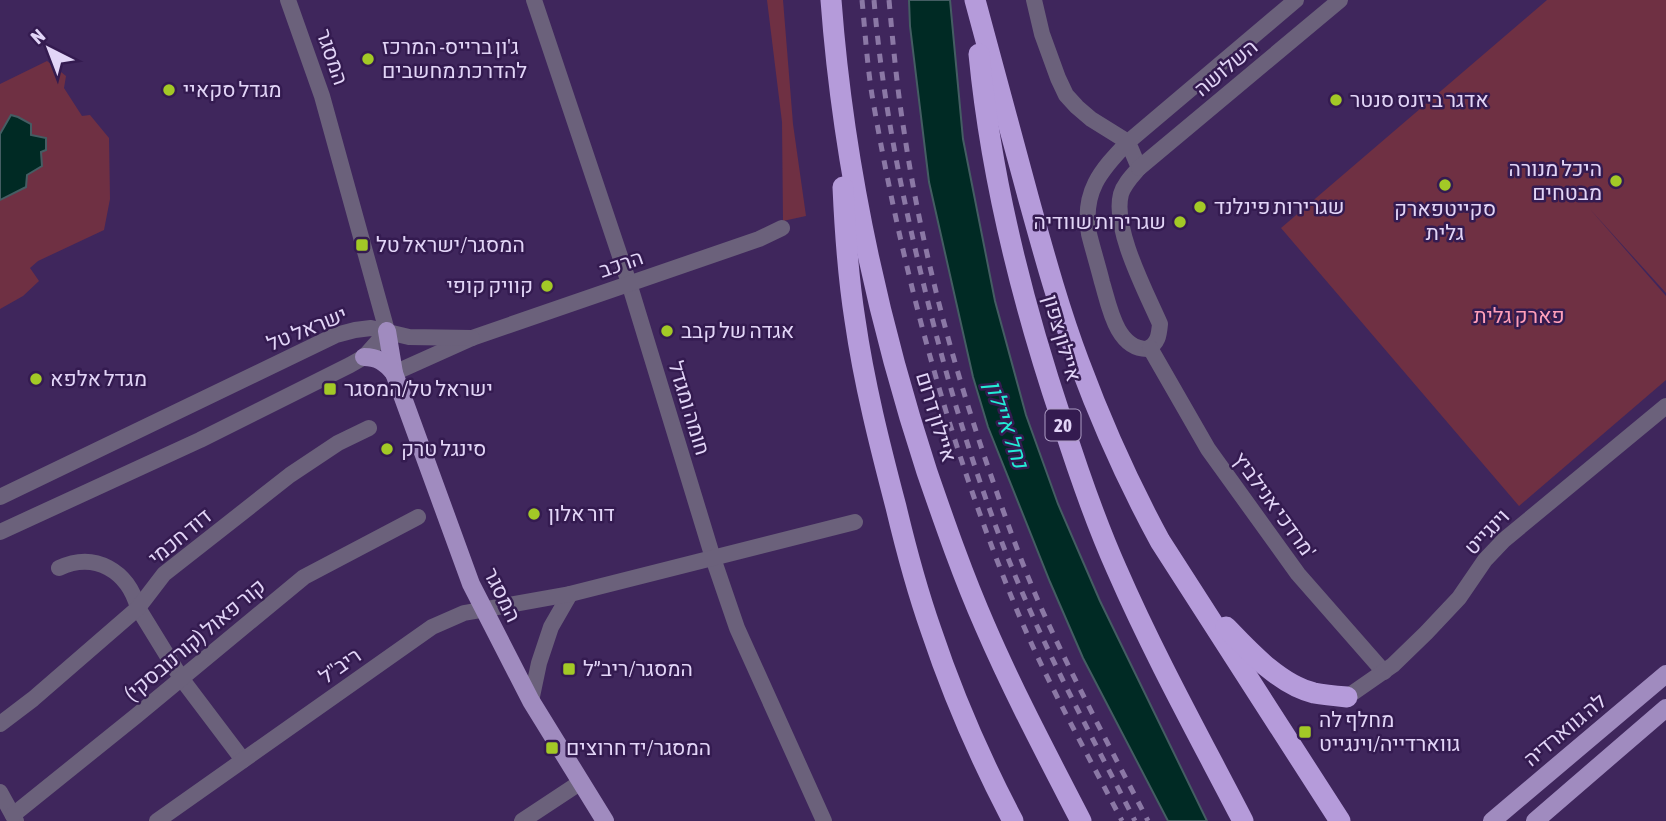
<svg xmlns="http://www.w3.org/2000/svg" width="1666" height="821" font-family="'Asap Condensed',Heebo,sans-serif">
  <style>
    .green { fill: #6f3043 }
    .water { fill: #002a24; stroke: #445d63; stroke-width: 2 }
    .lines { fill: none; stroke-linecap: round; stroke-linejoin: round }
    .minor { stroke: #6b617b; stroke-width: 16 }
    .major { stroke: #a08bbf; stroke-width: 18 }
    .highway { stroke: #b59bda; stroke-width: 21 }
    .rail { stroke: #8b78a5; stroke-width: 5; stroke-dasharray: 9 9; stroke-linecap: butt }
    .poi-dot { fill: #a3c926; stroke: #341b50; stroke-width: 2.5 }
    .labels { text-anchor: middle; stroke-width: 5; stroke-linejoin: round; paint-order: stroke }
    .shield { fill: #341b50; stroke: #ae9dc5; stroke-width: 2 }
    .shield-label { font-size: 19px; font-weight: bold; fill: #e2d5f7 }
    .poi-label { font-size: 21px; fill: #e2d5f7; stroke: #341b50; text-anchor: start }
    .street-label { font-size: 21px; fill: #e2d5f7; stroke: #341b50 }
    .park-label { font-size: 21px; fill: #ff9fb9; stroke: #341b50 }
    .water-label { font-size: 23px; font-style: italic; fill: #23ecd6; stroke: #341b50 }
  </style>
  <rect width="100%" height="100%" fill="#3f265c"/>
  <g class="green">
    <path d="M767 0H783L793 124 806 216 783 221 782 122Z"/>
    <path d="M1547 0H1666V293L1589 208 1666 296V380L1519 506 1281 228Z"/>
    <path d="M47 61 66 76 64 88 82 116 90 115 109 138 110 199 104 230 38 261 30 268 39 281 23 296 0 309V84Z"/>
  </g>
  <g class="water">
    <path d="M909 0H950L963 139 995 301 1026 415 1058 504 1100 601 1207 821H1168L1083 658 1050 582 988 427 973 377 929 182 910 26Z"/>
    <path d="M11 115 18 117 31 124V135L46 138V150L41 152 42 166 27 175 26 187 0 200V134Z"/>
  </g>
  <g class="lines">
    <g class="minor">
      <path d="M288 0 322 96 387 331"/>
      <path d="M534 0 629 283 713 558 737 628 824 821"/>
      <path d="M1034 0 1042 34 1058 78 1066 95 1077 107 1091 119 1128 142 1139 168C1132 176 1124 184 1121 194 1112 228 1146 292 1160 324 1159 335 1158 344 1147 349 1116 349 1109 305 1102 282 1098 266 1093 250 1089 234 1082 192 1100 171 1128 142L1296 0"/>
      <path d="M1139 168 1340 0"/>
      <path d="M1150 348 1208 449 1298 574 1384 672"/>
      <path d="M394 373 472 338 759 239 782 228"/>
      <path d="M0 497 336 335 355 330 371 328 409 337 472 338"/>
      <path d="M0 532 200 440 350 365 364 357 387 331"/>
      <path d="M59 568C95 551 128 571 138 608L181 678 243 760"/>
      <path d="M1347 697 1393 665 1426 633 1459 598 1485 560 1504 540 1666 406"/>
      <path d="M531 701 539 663 551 627 570 594"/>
      <path d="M0 724 33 699 138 608 164 574 290 475 338 443 369 428"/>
      <path d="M0 792 16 821"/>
      <path d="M13 815 136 716 304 577 418 517"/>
      <path d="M157 821 432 627 464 613 570 594 855 522"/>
      <path d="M522 821 581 782"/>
    </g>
    <g class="major">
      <path d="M387 331 394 373 471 584 531 701 605 821"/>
      <path d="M364 357C377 357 385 362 394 373"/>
      <path d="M1492 821 1666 674"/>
      <path d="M1535 821 1666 708"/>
    </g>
    <g class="highway">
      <path d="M831 0C843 161 877 319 927 472 945 524 963 576 985 626 1014 693 1048 757 1081 821"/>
      <path d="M975 0C993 67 1011 133 1029 200 1044 254 1059 309 1079 362 1102 424 1129 484 1160 541L1340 821"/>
      <path d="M979 54C991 178 1022 302 1062 421 1078 471 1095 521 1117 570 1154 655 1200 738 1243 821"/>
      <path d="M843 187C845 232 848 276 855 320 864 383 880 446 896 507 906 549 917 590 931 630 953 696 981 760 1013 821"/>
      <path d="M1226 627C1249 651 1280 685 1314 693 1325 695 1336 696 1347 697"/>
    </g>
    <g class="rail">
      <path d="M862 0C865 31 867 63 872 95 902 270 948 443 1016 608 1046 681 1086 751 1122 821"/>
      <path d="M874 0C882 97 901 192 924 286 950 394 984 507 1029 608 1061 681 1099 750 1135 821"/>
      <path d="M889 0C893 44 897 88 904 131 922 253 955 374 996 490 1009 528 1023 566 1039 603 1072 677 1111 749 1148 821"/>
    </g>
  </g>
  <g class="poi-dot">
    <circle cx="368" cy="59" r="7"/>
    <circle cx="169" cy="90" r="7"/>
    <circle cx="1336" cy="100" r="7"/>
    <circle cx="1616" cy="181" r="7"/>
    <circle cx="1445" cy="185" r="7"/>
    <circle cx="1200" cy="207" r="7"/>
    <circle cx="1180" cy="222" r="7"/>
    <rect x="355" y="238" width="14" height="14" rx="3.5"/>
    <circle cx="547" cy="286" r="7"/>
    <circle cx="667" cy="331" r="7"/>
    <circle cx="36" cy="379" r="7"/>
    <rect x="323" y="382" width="14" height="14" rx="3.5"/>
    <circle cx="387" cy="449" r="7"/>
    <circle cx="534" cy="514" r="7"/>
    <rect x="562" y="662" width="14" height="14" rx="3.5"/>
    <rect x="1298" y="725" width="14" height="14" rx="3.5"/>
    <rect x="545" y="741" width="14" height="14" rx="3.5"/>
  </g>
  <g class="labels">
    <rect class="shield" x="1045.5" y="409.5" width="35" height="31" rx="5"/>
    <g class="shield-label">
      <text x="1063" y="432">20</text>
    </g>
    <g class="poi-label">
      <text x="382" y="54">ג'ון ברייס- המרכז<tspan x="382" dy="24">להדרכת מחשבים</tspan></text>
      <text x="183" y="97">מגדל סקאיי</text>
      <text x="1350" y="107">אדגר ביזנס סנטר</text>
      <text x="1602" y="176" text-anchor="end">היכל מנורה<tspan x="1602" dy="24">מבטחים</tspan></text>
      <text x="1214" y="214">שגרירות פינלנד</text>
      <text x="1445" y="216" text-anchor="middle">סקייטפארק<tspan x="1445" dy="24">גלית</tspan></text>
      <text x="1166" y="229" text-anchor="end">שגרירות שוודיה</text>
      <text x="376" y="252">המסגר/ישראל טל</text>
      <text x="533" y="293" text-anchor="end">קוויק קופי</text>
      <text x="681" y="338">אגדה של קבב</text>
      <text x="50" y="386">מגדל אלפא</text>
      <text x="344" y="396">ישראל טל/המסגר</text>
      <text x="401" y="456">סינגל טרק</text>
      <text x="548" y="521">דור אלון</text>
      <text x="583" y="676">המסגר/ריב״ל</text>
      <text x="1319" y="727">מחלף לה<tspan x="1319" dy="24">גווארדייה/וינגייט</tspan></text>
      <text x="566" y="755">המסגר/יד חרוצים</text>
    </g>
    <g class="street-label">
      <text transform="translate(332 57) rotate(71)" y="7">המסגר</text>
      <text transform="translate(1226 68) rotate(-40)" y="7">השלושה</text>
      <text transform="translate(621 264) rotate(-19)" y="7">הרכב</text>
      <text transform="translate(307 329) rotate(-22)" y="7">ישראל טל</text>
      <text transform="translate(1062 338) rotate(74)" y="7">איילון צפון</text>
      <text transform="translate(689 408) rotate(73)" y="7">חומה ומגדל</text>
      <text transform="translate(936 417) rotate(73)" y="7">איילון דרום</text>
      <text transform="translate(1274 505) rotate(54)" y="7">מרדכי אנילביץ'</text>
      <text transform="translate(1487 532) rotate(-46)" y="7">וינגייט</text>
      <text transform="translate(180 537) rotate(-40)" y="7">דוד חכמי</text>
      <text transform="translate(502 595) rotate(64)" y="7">המסגר</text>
      <text transform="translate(195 640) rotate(-40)" y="7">קור פאול (קורנובסקי)</text>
      <text transform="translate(340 666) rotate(-35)" y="7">ריב"ל</text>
      <text transform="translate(1565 730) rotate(-40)" y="7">לה גווארדיה</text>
    </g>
    <g class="park-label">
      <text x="1519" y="323">פארק גלית</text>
    </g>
    <g class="water-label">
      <text transform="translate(1007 424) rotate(71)" y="8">נחל איילון</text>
    </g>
  </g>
  <g transform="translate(49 49) rotate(318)" stroke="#341b50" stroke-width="5" paint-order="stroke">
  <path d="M0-5L12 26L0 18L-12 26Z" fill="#e2d5f7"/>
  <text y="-10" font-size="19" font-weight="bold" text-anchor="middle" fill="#e2d5f7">N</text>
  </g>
</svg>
